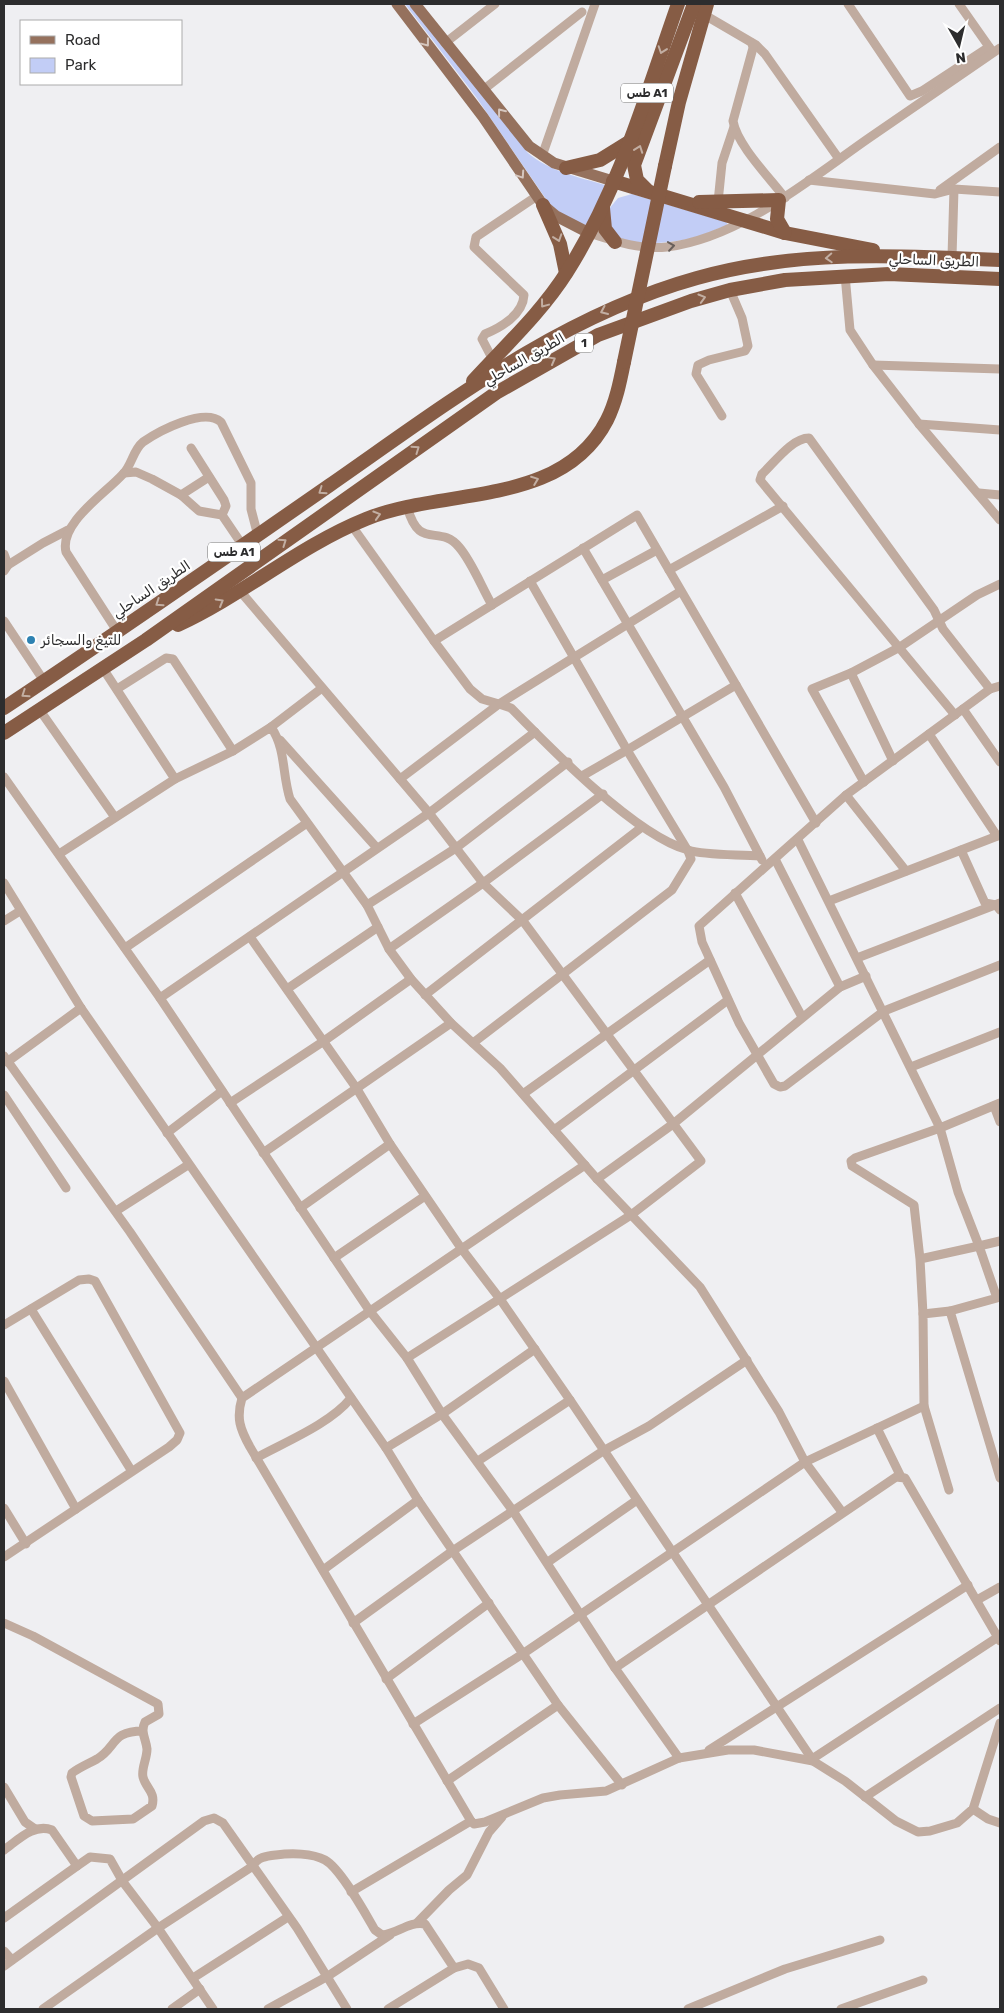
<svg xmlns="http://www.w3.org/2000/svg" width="1004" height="2013" font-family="Rubik,Vazirmatn,sans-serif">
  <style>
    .green { fill: #c2cdf6 }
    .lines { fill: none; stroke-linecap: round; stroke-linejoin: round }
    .minor { stroke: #c0ab9f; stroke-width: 9 }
    .major { stroke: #95715d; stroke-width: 11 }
    .highway { stroke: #865c45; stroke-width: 14 }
    .highway-bridge { stroke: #865c45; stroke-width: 14 }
    .oneway { stroke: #d5c6be }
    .oneway2 { stroke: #c2aea2 }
    .oneway3 { stroke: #685f5b }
    .poi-dot { fill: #2e82b2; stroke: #fff; stroke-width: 2 }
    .labels { text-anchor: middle; stroke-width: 4.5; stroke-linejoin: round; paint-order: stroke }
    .shield { fill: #fff; stroke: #6c6c6d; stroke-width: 1 }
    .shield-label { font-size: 12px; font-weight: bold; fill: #2d2d2e }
    .street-label { font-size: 14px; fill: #2d2d2e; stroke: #fff }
    .poi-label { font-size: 14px; fill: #2d2d2e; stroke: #fff; text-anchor: start }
  </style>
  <rect width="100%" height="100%" fill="#efeff2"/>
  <g class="green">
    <path d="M405 4H411L528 153C549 171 578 177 605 185L587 226 562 215 548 202 476 97Z"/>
    <path d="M632 194 726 222 728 225C719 228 709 233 699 236 682 242 624 250 613 232 609 227 610 216 609 209L618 198Z"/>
  </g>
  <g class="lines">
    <g class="minor">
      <path d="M848 4 910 96 922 91 989 47"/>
      <path d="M959 4 992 51"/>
      <path d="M703 14 756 45 765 54 839 159"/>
      <path d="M445 43 495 4"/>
      <path d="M752 43 753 48 733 121C737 145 770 178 785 198"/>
      <path d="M483 90 582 12"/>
      <path d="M542 156 595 4"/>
      <path d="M809 180 935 194 954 189 1000 192"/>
      <path d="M940 190 1000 147"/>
      <path d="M718 202 722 163 734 127"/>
      <path d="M589 233C614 241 640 250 667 247 740 238 810 179 869 138 912 108 956 78 1000 48"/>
      <path d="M952 257 954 189"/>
      <path d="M845 275 850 330 873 365 919 424 1000 520"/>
      <path d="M493 360 482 339 485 334C500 328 523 315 524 295L474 247 476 237 537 196"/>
      <path d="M873 365 1000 369"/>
      <path d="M722 416 696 374 698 365 709 360 745 351 748 346 742 318 730 290"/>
      <path d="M919 424 1000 430"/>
      <path d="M191 448 224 500 226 506 222 515"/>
      <path d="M124 473 136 472 152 479 181 495 199 511 222 515 243 546"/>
      <path d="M979 493 1000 495"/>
      <path d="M181 495 209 477"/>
      <path d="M407 506C419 552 439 523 459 547 472 562 482 588 492 605"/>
      <path d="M352 526 434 641"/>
      <path d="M583 548 724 787 762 860"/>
      <path d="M4 554 8 565 4 571"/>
      <path d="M8 565 43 543 68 530"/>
      <path d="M669 570 783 506"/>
      <path d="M602 580 657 550"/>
      <path d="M530 581 627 750 582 776"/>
      <path d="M240 591 429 813 483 883 523 921 701 1161 631 1215 407 1358"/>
      <path d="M681 591 499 704 482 699 470 689 434 641 637 515C670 572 703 628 736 685"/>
      <path d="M4 621 44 681"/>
      <path d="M117 631 66 552C59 523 105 494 123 474 132 465 133 450 143 442 159 431 204 407 221 422L251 483V509L258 536"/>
      <path d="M102 667 175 779"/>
      <path d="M851 673 812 689 864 782"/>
      <path d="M1000 686 990 689 846 795 699 926 702 942 739 1023 774 1084 780 1087 785 1086 884 1011 1000 965"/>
      <path d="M117 689 166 658 173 659 233 751"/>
      <path d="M39 709 114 816"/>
      <path d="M963 709 1000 762"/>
      <path d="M955 715 760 480 762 474C774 463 792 438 809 438L934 610 943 629 990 689"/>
      <path d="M271 727 322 688"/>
      <path d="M929 734 997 836"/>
      <path d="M280 740 377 848"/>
      <path d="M893 761 851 673 900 647 977 595 1000 584"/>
      <path d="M4 777 160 998 369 1310 407 1358 442 1414 513 1511 615 1668 679 1758"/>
      <path d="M400 779 499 704 511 708C550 748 636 836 688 850 707 856 739 854 760 856"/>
      <path d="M846 795 906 871"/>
      <path d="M798 840 940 1128 1000 1103"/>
      <path d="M961 850 985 903 996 905 1000 910"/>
      <path d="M59 854 175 779 233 751 271 727C286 749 282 774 290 799L367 905 389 949 411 979 451 1023 500 1068 597 1179 700 1287 779 1412 805 1462 842 1512"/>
      <path d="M775 859 840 987"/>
      <path d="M4 883 81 1008 386 1448 418 1500 558 1705 622 1785"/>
      <path d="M735 893 802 1017"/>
      <path d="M829 901 1000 835"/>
      <path d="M367 905 456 848 568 762"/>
      <path d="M4 921 20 911"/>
      <path d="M250 937 357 1089 390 1144 461 1248 500 1299 570 1400 812 1759"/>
      <path d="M125 948 307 823"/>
      <path d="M389 949 483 883 603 794"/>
      <path d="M857 958 1000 903"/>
      <path d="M287 989 378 927"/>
      <path d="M425 995 642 827"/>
      <path d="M160 998 429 813 535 732"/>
      <path d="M473 1043 672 890 691 859 688 851 627 750 736 685 816 823"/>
      <path d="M4 1056 130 1232 242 1398"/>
      <path d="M7 1062 81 1008"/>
      <path d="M911 1067 1000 1032"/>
      <path d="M523 1094 710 960"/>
      <path d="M4 1095 66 1188"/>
      <path d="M230 1103 324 1041 411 979"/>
      <path d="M994 1106 1000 1122"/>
      <path d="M554 1130 728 1000"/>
      <path d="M167 1133 222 1091"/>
      <path d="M263 1153 451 1023"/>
      <path d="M585 1165 242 1398C236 1418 240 1429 250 1447L471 1821 474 1824 485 1822 543 1798 560 1795 606 1791 679 1758 728 1750H754L813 1761 845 1781 896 1821 918 1832 930 1831 957 1823 973 1809 1000 1723"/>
      <path d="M597 1179 673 1124 840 987 866 976"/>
      <path d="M300 1208 390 1144"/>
      <path d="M116 1211 188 1165"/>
      <path d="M334 1258 425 1196"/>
      <path d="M920 1259 979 1246 958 1192 940 1128 855 1158 851 1161 852 1166 914 1205 920 1259 923 1314"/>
      <path d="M31 1309 131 1470"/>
      <path d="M950 1311 997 1298 979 1246 1000 1241"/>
      <path d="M4 1325 79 1280 89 1279 95 1281 180 1433 177 1440 169 1447 4 1557"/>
      <path d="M4 1381 76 1509"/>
      <path d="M877 1428 901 1477"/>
      <path d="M386 1448 442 1414 535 1349"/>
      <path d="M256 1458C285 1442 330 1424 351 1398"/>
      <path d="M478 1461 570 1400"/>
      <path d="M949 1490 924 1406 923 1314 950 1311 1000 1478"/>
      <path d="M4 1508 26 1544"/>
      <path d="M548 1562 637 1500"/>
      <path d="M323 1570 418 1500"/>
      <path d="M977 1600 1000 1587"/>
      <path d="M4 1623 33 1636 158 1704 159 1714 145 1722C140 1732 146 1739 147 1749 147 1759 141 1769 143 1777 146 1789 156 1792 152 1806L133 1819 92 1821 84 1816 71 1777 72 1773C80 1767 88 1764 97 1759 117 1747 111 1731 143 1731"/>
      <path d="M353 1623 454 1550 603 1451 649 1426 747 1360"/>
      <path d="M615 1668 896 1477 905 1478 1000 1641"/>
      <path d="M386 1679 489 1603"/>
      <path d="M413 1724 524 1653 805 1462 924 1406"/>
      <path d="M709 1750 968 1585"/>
      <path d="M813 1761 812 1759 998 1637"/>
      <path d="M447 1781 558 1705"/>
      <path d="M4 1787 25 1822 35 1829"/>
      <path d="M865 1797 1000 1708"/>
      <path d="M973 1809 988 1819 1000 1823"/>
      <path d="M4 1850C18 1840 34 1823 52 1830L77 1866 90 1857 110 1859 123 1882 158 1928 213 2009"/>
      <path d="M351 1892 471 1821"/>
      <path d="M4 1918 77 1866"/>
      <path d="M417 1923 449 1890 467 1875 489 1832 502 1817"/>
      <path d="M4 1951 12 1960"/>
      <path d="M4 1966 204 1821 214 1818 223 1823 297 1928 347 2009"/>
      <path d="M193 1978 288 1917"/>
      <path d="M43 2009 158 1928 253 1866C257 1857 267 1856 276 1855 291 1853 312 1853 325 1860 341 1869 365 1913 375 1930L382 1935C398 1934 408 1921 425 1924L454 1968 468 1964 479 1968 504 2009"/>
      <path d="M172 2009 200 1989"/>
      <path d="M268 2009 328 1976 390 1935"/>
      <path d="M388 2009 454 1968"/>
      <path d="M688 2009 785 1969 880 1940"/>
      <path d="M841 2009 923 1980"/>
    </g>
    <g class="major">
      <path d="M397 4 483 117 543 205 556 216 589 233"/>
      <path d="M415 4 529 146 554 163 613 181"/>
    </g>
    <g class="highway">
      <path d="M665 166 679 102 707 4"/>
      <path d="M566 168 600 160 629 142"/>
      <path d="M613 181 785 233 873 250"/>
      <path d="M648 191 637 180 634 165 694 4"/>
      <path d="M699 202 779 200 777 219 785 233"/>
      <path d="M543 205 560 244 566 273"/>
      <path d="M603 208 605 229 615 242"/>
      <path d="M473 381C505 346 541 313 567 272 619 190 646 95 678 4"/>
      <path d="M178 625C243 595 299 546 366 519 444 487 562 508 607 420 616 402 620 382 624 362"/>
      <path d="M4 708C114 635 222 560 330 485 445 405 560 316 697 278 795 250 900 255 1000 260"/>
      <path d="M4 733 146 640 496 393 598 335 691 301 730 290 785 280 889 274 1000 279"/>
    </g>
    <path class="highway-bridge" d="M624 362 665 166"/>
  </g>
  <defs><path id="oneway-chevron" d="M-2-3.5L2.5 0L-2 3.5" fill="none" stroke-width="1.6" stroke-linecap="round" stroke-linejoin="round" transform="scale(1.25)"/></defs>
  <g class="oneway">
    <use href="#oneway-chevron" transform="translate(426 43) rotate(53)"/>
    <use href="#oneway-chevron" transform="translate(501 112) rotate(-128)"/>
    <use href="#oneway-chevron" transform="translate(521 175) rotate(56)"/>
  </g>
  <g class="oneway2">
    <use href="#oneway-chevron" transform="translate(662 50) rotate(109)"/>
    <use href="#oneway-chevron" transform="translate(639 149) rotate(-70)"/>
    <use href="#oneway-chevron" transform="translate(558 238) rotate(71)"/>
    <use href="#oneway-chevron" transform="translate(829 258) rotate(177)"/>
    <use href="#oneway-chevron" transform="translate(702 298) rotate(-16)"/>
    <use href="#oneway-chevron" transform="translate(544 304) rotate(127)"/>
    <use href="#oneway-chevron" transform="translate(604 311) rotate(156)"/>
    <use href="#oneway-chevron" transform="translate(552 360) rotate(-29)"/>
    <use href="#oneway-chevron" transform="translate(416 449) rotate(-35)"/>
    <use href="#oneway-chevron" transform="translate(535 480) rotate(-21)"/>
    <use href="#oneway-chevron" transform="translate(322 491) rotate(145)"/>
    <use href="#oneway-chevron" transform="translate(377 515) rotate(-17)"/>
    <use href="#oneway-chevron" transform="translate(283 542) rotate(-35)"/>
    <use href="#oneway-chevron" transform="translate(220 602) rotate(-30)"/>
    <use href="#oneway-chevron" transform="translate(159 603) rotate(146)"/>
    <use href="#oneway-chevron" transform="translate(25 694) rotate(146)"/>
  </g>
  <use class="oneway3" href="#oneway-chevron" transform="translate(671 246) rotate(-8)"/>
  <circle class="poi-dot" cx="31" cy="640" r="5"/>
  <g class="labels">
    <g class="shield">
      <rect x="621" y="83.5" width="52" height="19" rx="4"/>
      <rect x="575" y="333.5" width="18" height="19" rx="4"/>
      <rect x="208" y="542.5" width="52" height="19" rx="4"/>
    </g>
    <g class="shield-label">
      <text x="647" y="97">طس A1</text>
      <text x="584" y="347">1</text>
      <text x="234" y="556">طس A1</text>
    </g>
    <g class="street-label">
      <text transform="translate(934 260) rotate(2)" y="5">الطريق الساحلي</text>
      <text transform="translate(524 359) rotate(-30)" y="5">الطريق الساحلي</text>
      <text transform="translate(151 589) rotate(-34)" y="5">الطريق الساحلي</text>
    </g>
    <g class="poi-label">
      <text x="41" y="645">للتيغ والسجائر</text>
    </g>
  </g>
  <rect width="1004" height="2013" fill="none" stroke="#2d2d2e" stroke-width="10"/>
  <rect x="20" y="20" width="162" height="65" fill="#ffffff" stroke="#ababab"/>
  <rect x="30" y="36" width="25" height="8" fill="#95715d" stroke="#ababab"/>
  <text x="65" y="45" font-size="15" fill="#2d2d2e">Road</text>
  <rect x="30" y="58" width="25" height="15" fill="#c2cdf6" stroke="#ababab"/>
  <text x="65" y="70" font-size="15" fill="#2d2d2e">Park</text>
  <g transform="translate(959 45) rotate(172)" stroke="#ffffff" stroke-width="4" paint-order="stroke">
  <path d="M0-4L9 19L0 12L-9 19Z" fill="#2d2d2e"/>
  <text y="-8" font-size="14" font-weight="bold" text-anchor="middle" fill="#2d2d2e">N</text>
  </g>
</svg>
